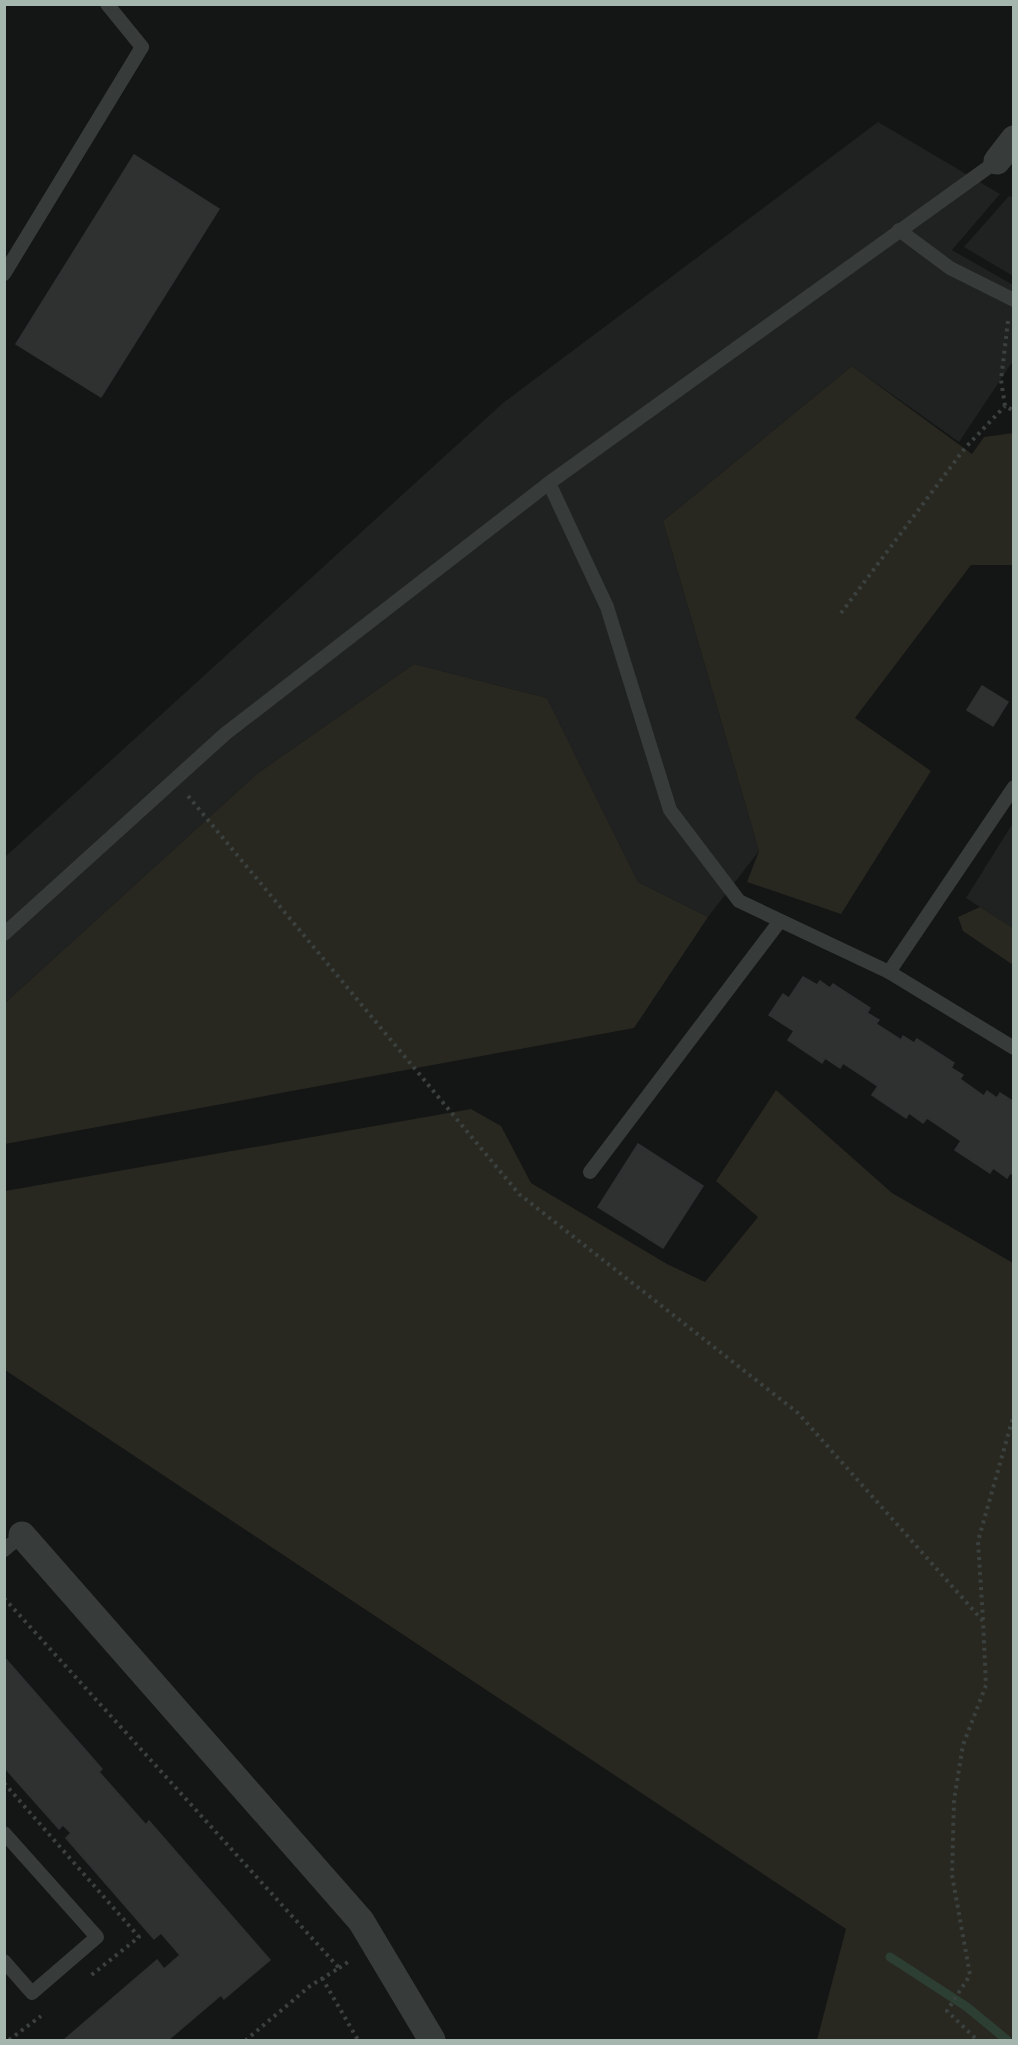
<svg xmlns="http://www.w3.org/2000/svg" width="1018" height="2045" font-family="Overpass,sans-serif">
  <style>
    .built { fill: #202222 }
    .green { fill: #282820 }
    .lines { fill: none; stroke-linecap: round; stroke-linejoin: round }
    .stream { stroke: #2d3e32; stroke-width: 9 }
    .building { fill: #2f3131; stroke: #2e3131; stroke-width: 1.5 }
    .path { stroke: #3b413f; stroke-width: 4; stroke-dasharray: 3 4.5; stroke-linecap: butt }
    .lane { stroke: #373c3b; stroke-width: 14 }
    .street { stroke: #373c3b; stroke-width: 27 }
  </style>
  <rect width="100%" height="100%" fill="#141515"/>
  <g class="built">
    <path d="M878 122 1000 194 952 250 1013 285V361L959 442 852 366 663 521 759 851 708 917 638 882 547 698 414 664 258 773 5 1003V857L503 403Z"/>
    <path d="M1009 196 1013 198V276L964 247Z"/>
    <path d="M1013 823V928L966 898Z"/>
  </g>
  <g class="green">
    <path d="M852 366 972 454 984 437 1013 433 1014 565H971L855 718 931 771 841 914 747 882 759 851 663 521Z"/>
    <path d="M414 664 547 698 638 882 708 917 634 1028 5 1144V1003L258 773Z"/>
    <path d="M980 907 1013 928V965L963 931 958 917Z"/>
    <path d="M776 1090 892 1193 1013 1263V2040H817L846 1929 5 1370V1191L471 1109 501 1126 531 1183 667 1264 705 1282 758 1217 716 1181Z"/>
  </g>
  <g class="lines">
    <path class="stream" d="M890 1957 967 2007 1007 2040"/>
  </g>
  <g class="building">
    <path d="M134 155 219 209 101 397 16 344Z"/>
    <path d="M982 686 1008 702 993 726 967 710Z"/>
    <path d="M803 977 817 985 820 981 830 988 833 984 870 1008 867 1013 879 1020 876 1024 901 1040 903 1036 914 1043 917 1039 954 1063 951 1068 963 1075 960 1079 984 1096 987 1091 997 1098 1000 1093 1014 1102V1175L1010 1173 1007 1178 993 1168 990 1173 955 1150 961 1141 927 1118 923 1123 909 1113 906 1118 872 1095 878 1086 843 1063 840 1068 825 1058 822 1063 788 1040 794 1031 769 1015 783 994 789 998Z"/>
    <path d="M638 1144 703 1186 663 1248 598 1207Z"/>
    <path d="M4 1657 102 1769 99 1772 146 1825 149 1821 270 1960 224 1999 221 1995 168 2040H64L157 1960 164 1969 180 1955 161 1933 154 1939 66 1838 71 1833 63 1825 59 1829 4 1767Z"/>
  </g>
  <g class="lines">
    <g class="path">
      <path d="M1008 321 1001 380 1005 406 1014 411"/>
      <path d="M841 613 965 448 1005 406"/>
      <path d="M188 796 519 1194 798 1413 983 1621 986 1685 963 1745 954 1800 952 1875 970 1975 947 2011 977 2040"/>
      <path d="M4 1598 339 1968 310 1986 246 2040"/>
      <path d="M983 1620 978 1541 1014 1414"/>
      <path d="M4 1783 139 1937 89 1977"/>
      <path d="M339 1968 351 1960"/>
      <path d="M322 1978 358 2040"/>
      <path d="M9 2040 41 2016"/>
    </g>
    <g class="lane">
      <path d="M899 230 950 268 1014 300"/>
      <path d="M4 274 142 47 107 4"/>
      <path d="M549 483 607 607 670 810 739 901 889 972 1014 1048"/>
      <path d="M4 934 225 734 549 483 997 161"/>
      <path d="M889 972 1014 787"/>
      <path d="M590 1172 780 921"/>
      <path d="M4 1550 22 1535"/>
      <path d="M4 1833 97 1937 32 1993 4 1961"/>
    </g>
    <g class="street">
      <path d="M997 161 1014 139"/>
      <path d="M22 1535 361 1921 432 2040"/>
    </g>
  </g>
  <rect width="1018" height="2045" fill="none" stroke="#a5b6ae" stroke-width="12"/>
</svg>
